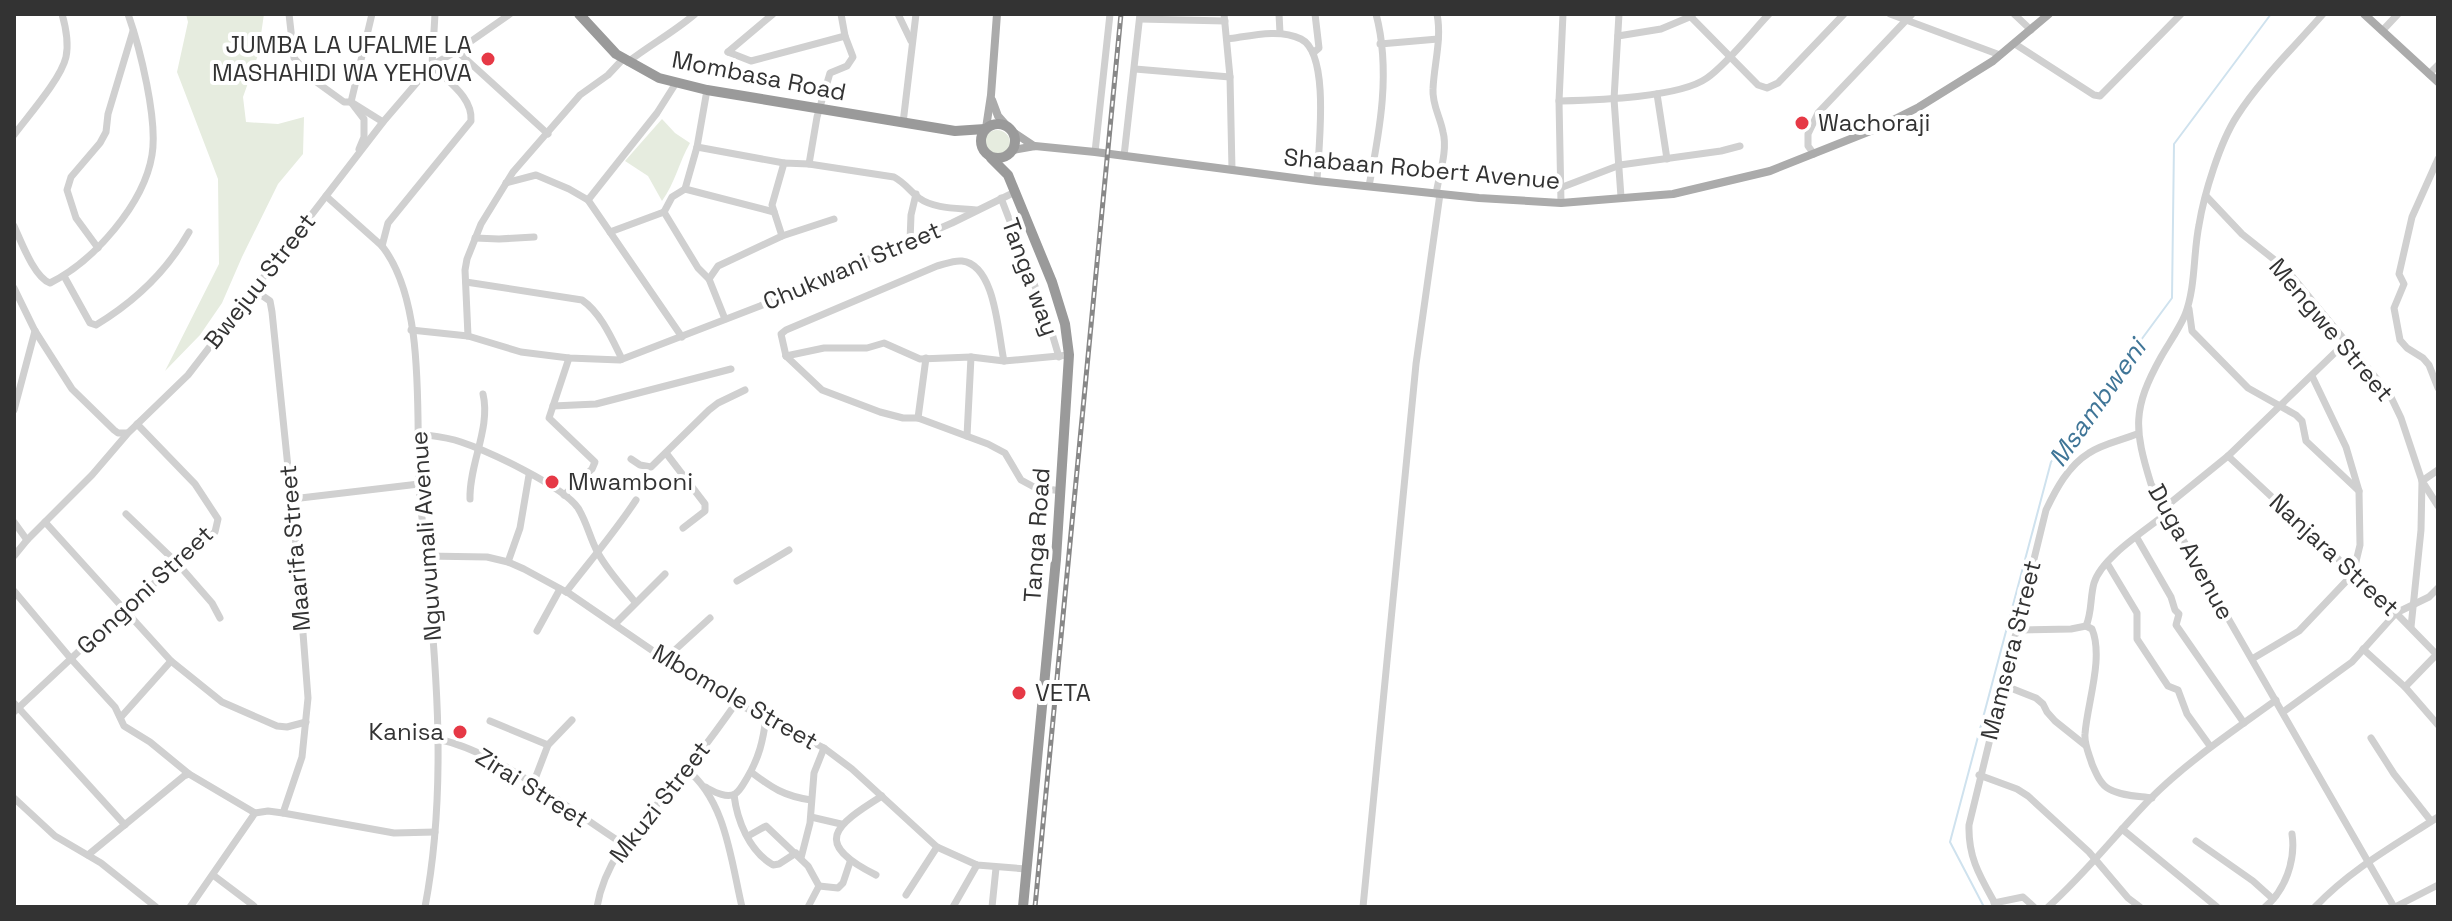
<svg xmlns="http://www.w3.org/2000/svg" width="2452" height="921" font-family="'Space Grotesk',sans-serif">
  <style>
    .green { fill: #e6ecdf }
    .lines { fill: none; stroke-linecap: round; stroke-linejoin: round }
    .stream { stroke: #cfe2ee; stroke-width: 2 }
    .minor { stroke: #d0d0d0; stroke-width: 7 }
    .major { stroke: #ababab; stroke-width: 8 }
    .highway { stroke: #9a9a9a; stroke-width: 10 }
    .rail-casing { stroke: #888; stroke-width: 5 }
    .rail { stroke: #fff; stroke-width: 2; stroke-dasharray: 6; stroke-linecap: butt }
    .poi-dot { fill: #e63946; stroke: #fff; stroke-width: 3 }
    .labels { text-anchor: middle; stroke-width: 8; stroke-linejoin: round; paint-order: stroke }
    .poi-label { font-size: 24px; fill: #333; stroke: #fff; text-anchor: start }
    .street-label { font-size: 24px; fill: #333; stroke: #fff }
    .water-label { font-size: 26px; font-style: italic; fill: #3f7597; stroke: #fff }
  </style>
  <rect width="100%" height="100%" fill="#fff"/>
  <g class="green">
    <path d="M186 14H264L258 55 243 97 246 122 278 124 304 117 303 154 278 184 242 257 222 303 200 335 165 371 219 264 218 179 177 72 188 22Z"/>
    <path d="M662 119 675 133 690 143C679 162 675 183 662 201L648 176 625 161Z"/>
    <circle cx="997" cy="143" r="13"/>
  </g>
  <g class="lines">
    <path class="stream" d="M1984 907 1950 842 2051 462 2172 298 2174 144 2271 14"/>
    <g class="minor">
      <path d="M289 14 294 58 315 81 344 102H351L383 122"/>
      <path d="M898 14 911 41"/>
      <path d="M1224 14 1230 77 1232 170"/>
      <path d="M1279 14 1280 33"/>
      <path d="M1619 14 1614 99 1621 197"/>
      <path d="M1688 14 1758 85 1767 88 1778 83 1844 14"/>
      <path d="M1890 14 2000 55"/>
      <path d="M2014 14 2031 30"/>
      <path d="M2323 14C2295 46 2260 80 2237 116 2220 142 2204 194 2199 225 2193 254 2196 286 2185 315 2179 329 2169 343 2161 357 2132 409 2134 429 2151 484L2394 907"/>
      <path d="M1140 19 1225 21"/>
      <path d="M2382 31 2398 14"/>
      <path d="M1618 36 1661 29 1692 16"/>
      <path d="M1228 39C1250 36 1279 28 1301 39 1331 54 1318 152 1317 181"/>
      <path d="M1380 44 1438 39"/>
      <path d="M2015 44 2094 95 2100 96 2181 14"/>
      <path d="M457 51 548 134"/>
      <path d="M728 52 751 61 845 36"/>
      <path d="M728 52 773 14"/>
      <path d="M1313 53 1319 48 1315 14"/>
      <path d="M628 62C650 45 674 32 695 14"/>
      <path d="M1135 69 1230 77"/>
      <path d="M2429 74 2438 65"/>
      <path d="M1657 94 1667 159"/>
      <path d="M1559 101C1595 100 1679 98 1707 78 1728 63 1751 33 1769 14"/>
      <path d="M903 123 916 14"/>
      <path d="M14 135C28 116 61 79 66 57 69 43 66 28 62 14"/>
      <path d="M697 147 784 163"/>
      <path d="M359 149 364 137V119L351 102 372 14"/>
      <path d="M1095 152 1110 14"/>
      <path d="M1814 154 1808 146V134L1818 113 1912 14"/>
      <path d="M1124 156 1140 14"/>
      <path d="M2438 159 2412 217 2399 274 2404 284 2394 308 2400 340 2407 348 2423 358 2429 365 2438 388"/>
      <path d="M809 164 817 117 830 73 847 66 853 57 845 36 841 14"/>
      <path d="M506 183 536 175 569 189 588 200 682 337"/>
      <path d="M1369 186C1380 130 1391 70 1376 14"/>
      <path d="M1560 188 1620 165 1721 151 1740 146"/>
      <path d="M685 189 697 147 707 90"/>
      <path d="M685 189 774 212"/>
      <path d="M1436 194C1439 175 1448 150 1443 132 1440 116 1432 105 1433 89 1434 64 1442 39 1437 14"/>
      <path d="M326 196 382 246C426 302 416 414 419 483 420 507 424 531 426 555 437 672 447 792 425 907"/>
      <path d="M2207 197 2242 234 2286 269 2390 395 2401 418 2422 481 2421 530 2411 627"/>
      <path d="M1001 198 1048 320 1059 357"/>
      <path d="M588 200 657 113 676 83"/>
      <path d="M1561 203 1559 101 1563 14"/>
      <path d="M664 212 698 268 709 279"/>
      <path d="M664 212 672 197 685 189"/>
      <path d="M14 226C21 241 34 277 50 283 94 261 144 204 152 155 158 120 140 48 128 14"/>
      <path d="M610 232 664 212"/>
      <path d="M782 236 834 219"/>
      <path d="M475 238 499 239 534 237"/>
      <path d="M910 241 911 215 916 194"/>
      <path d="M382 246 388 223 471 121C473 97 447 81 432 65L435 14"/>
      <path d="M98 248 76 218 67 190 71 177 100 143 106 132 108 114 133 31"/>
      <path d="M64 276 90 323 96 325C134 302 167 271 189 232"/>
      <path d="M466 282 582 300C601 313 612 339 622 359"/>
      <path d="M14 288 35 331 72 389 114 430 118 433H127"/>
      <path d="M254 290 270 301 272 312 297 555 308 698 302 757 283 813"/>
      <path d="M2189 309 2192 331 2248 388 2296 415 2302 421 2306 441 2359 491"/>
      <path d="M725 319 709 279 718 266 782 236 772 205 784 163 809 164 894 177C905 183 910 191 919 198 934 209 958 208 976 210"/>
      <path d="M411 330 468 336 521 352 569 358 620 360 760 306 952 223 1015 192"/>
      <path d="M468 336 465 270 467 259 481 224 513 172 580 95 608 75 623 59"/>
      <path d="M786 356 781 334 786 330 937 266C945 264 954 260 962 261 996 265 998 335 1004 361"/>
      <path d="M786 356 822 390 880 412 903 418H918L988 444 1005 453 1021 480 1034 487 1061 491"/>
      <path d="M786 356 824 348H867L884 343 920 359 971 357 1004 361 1069 355"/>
      <path d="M553 406 596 404 731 369"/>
      <path d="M14 410 35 331"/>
      <path d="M918 418 926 358"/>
      <path d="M419 434C433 436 447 437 461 442 488 451 563 486 578 508 587 522 590 539 598 553 608 571 622 586 635 602"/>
      <path d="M967 436 971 357"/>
      <path d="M666 453 705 504V511L683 528"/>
      <path d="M2228 456 2396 613 2438 656"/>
      <path d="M631 459 640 465 651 467 709 410 718 403 745 390"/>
      <path d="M2438 470 2422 481 2438 506"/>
      <path d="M564 495 592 469 595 462 549 418 569 358"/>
      <path d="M292 499 419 484"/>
      <path d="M470 499C469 464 491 428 483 394"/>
      <path d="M2164 508 2228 456 2347 341"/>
      <path d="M126 514 178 564 212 603 220 618"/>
      <path d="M14 522 27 540"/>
      <path d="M45 522 171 661 222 702 277 726 287 727 306 722"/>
      <path d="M2137 538 2171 597 2175 610 2179 614 2176 625 2244 723"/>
      <path d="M14 556 27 540 92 475 128 433 188 375 383 122 432 65 457 51 510 14"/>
      <path d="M426 556 487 557 508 562 524 569 570 594 656 653 736 703 824 748 852 769 937 847 977 865 1026 869"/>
      <path d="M508 562 520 528 529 475"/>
      <path d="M2107 563 2137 613V639L2168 686 2178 690 2187 714 2210 746"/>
      <path d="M737 581 789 550"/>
      <path d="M14 591 72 660 115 707 124 726 150 742 189 774 255 813"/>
      <path d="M566 592C590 561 615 532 636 500"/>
      <path d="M616 623 665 574"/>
      <path d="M2086 626 2092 629C2104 658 2087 704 2085 734 2084 744 2089 754 2092 764 2096 773 2100 784 2109 789 2121 796 2138 796 2152 798"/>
      <path d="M2016 630 2071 629 2086 626C2092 613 2090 597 2094 583 2102 557 2146 530 2167 513"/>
      <path d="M537 631 560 589"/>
      <path d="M2363 649 2405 687 2438 725"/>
      <path d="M665 659 710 618"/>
      <path d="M2252 659 2299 631 2353 574 2360 545 2359 491 2346 447 2312 376"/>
      <path d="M2003 685 2036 698 2043 704 2047 712 2055 721 2085 745"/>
      <path d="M2405 687 2438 653"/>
      <path d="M14 703 125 825"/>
      <path d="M14 712 125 608 215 532 218 519 195 484 137 424"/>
      <path d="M2283 712 2352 662 2396 613 2429 597 2438 588"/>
      <path d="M121 717 171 661"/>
      <path d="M490 721 548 745"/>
      <path d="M2371 738 2394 774 2431 821"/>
      <path d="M438 739C501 753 568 809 623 844"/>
      <path d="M686 769C726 800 731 861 742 907"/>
      <path d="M751 772C772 788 784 796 811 800"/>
      <path d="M1979 775 2017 789 2028 796 2089 852 2128 898 2140 907"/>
      <path d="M533 784 548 745 572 720"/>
      <path d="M705 787C713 791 726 799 735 794 740 791 744 783 747 778 759 758 763 741 766 718"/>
      <path d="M734 795C737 820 749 851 773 865L779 864 796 853"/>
      <path d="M14 798 55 836 101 863 156 907"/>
      <path d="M811 817 841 824"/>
      <path d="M2122 829 2217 907"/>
      <path d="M748 836 766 826 808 866 819 886 808 907"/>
      <path d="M2196 841 2253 881 2273 899"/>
      <path d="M88 855 184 776 189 774"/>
      <path d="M801 858 810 823 814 773 824 748"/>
      <path d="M213 875 254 906"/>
      <path d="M876 875C812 843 834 826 882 796"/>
      <path d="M819 886 838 888 843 883 850 862"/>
      <path d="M906 895 937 847"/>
      <path d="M1994 903 2023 897 2034 907"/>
      <path d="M190 907 255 813 268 811 283 813 394 833 435 832"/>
      <path d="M597 907C606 853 646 819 680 778 699 754 718 729 736 703"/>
      <path d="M953 907 977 865"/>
      <path d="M992 907 996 868"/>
      <path d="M1363 907 1416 364 1440 194"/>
      <path d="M1997 907C1981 878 1968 859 1969 825L2046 510C2056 489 2068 466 2089 453 2102 444 2122 440 2137 434"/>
      <path d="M2048 907C2085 874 2115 835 2150 799 2188 761 2232 732 2276 700"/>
      <path d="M2265 907C2285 891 2296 860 2292 834"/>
      <path d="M2315 907C2351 869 2395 845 2438 817"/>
      <path d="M2395 907 2438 885"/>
    </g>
    <g class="major">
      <path d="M2364 14 2438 82"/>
      <path d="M992 100 998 116 1006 125"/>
      <path d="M986 128 991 95 997 14"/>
      <path d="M1013 132 1034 146"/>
      <path d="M1013 150 1035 146 1095 152 1317 181 1479 198 1561 203 1673 194 1770 171 1873 130 1919 107 1993 61 2049 14"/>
    </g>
    <g class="highway">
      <path d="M579 14 616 54 659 78 707 90 955 131 985 129"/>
      <circle cx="998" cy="141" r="17"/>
      <path d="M991 158 1008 175 1052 282 1065 324 1069 355 1056 559 1023 907"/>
    </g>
    <g class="rail-casing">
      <path id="rail" d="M1035 907 1121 14"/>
    </g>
    <use href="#rail" class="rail"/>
  </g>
  <g class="poi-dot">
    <circle cx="488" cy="59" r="8"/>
    <circle cx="1802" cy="123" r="8"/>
    <circle cx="552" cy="482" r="8"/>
    <circle cx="1019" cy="693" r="8"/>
    <circle cx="460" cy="732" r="8"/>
  </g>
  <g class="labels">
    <g class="poi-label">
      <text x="472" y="53" text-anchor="end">JUMBA LA UFALME LA<tspan x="472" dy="28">MASHAHIDI WA YEHOVA</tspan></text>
      <text x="1818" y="131">Wachoraji</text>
      <text x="568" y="490">Mwamboni</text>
      <text x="1035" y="701">VETA</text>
      <text x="444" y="740" text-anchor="end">Kanisa</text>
    </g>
    <g class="street-label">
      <text transform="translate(759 76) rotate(11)" y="8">Mombasa Road</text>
      <text transform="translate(1422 169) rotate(5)" y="8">Shabaan Robert Avenue</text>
      <text transform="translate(852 266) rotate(-23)" y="8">Chukwani Street</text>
      <text transform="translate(1030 277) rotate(70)" y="8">Tanga way</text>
      <text transform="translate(260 281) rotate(-52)" y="8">Bwejuu Street</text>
      <text transform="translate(2331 330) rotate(50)" y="8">Mengwe Street</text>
      <text transform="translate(1037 535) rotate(-86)" y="8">Tanga Road</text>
      <text transform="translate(426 536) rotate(-94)" y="8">Nguvumali Avenue</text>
      <text transform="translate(295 548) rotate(-95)" y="8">Maarifa Street</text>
      <text transform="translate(2191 552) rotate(61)" y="8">Duga Avenue</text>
      <text transform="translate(2334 555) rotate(43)" y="8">Nanjara Street</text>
      <text transform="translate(145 590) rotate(-43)" y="8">Gongoni Street</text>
      <text transform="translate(2011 650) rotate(-76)" y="8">Mamsera Street</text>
      <text transform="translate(735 697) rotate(30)" y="8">Mbomole Street</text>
      <text transform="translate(532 788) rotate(32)" y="8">Zirai Street</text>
      <text transform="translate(660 802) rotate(-52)" y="8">Mkuzi Street</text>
    </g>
    <g class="water-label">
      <text transform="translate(2097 403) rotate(-55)" y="9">Msambweni</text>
    </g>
  </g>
  <rect width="2452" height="921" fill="none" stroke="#333333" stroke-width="32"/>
</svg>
